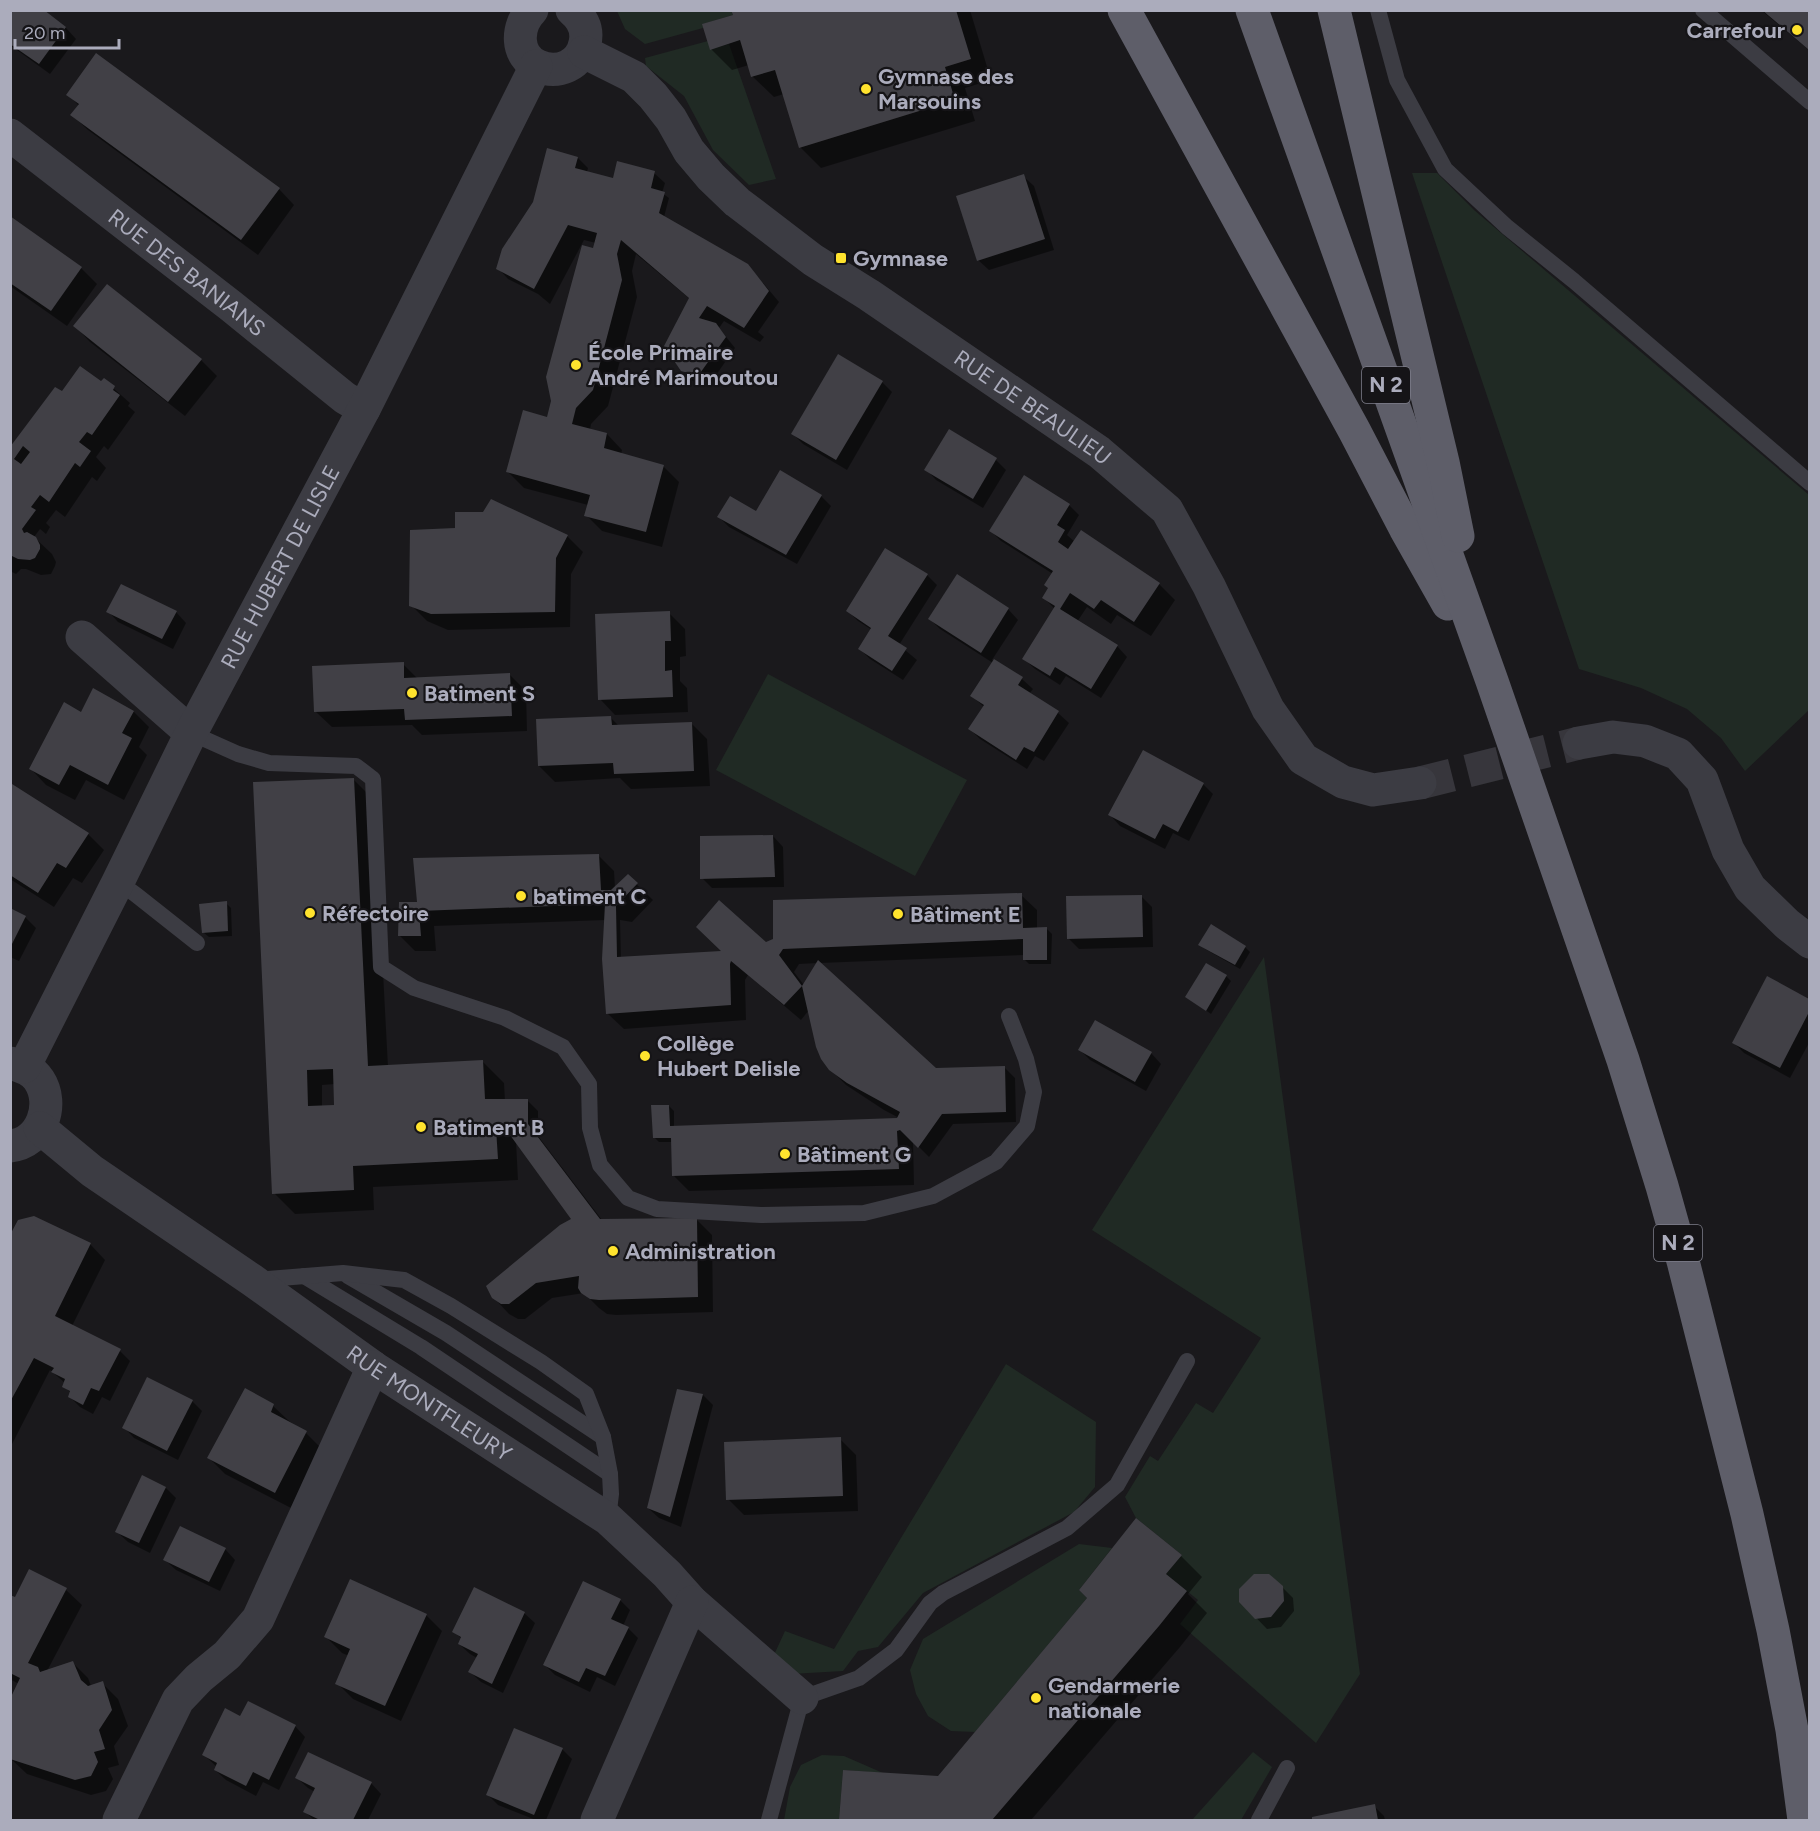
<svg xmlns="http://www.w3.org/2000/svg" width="1820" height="1831" font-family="Figtree,sans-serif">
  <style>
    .green { fill: #202a24 }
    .shadow { fill: #0007; fill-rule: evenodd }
    .building { fill: #414046; fill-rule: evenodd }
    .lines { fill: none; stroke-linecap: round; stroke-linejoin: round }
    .minor-tunnel { stroke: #37363c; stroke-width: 33; stroke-dasharray: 33 16; stroke-linecap: butt }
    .service { stroke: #3c3c43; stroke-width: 16 }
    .minor { stroke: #3c3c43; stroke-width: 33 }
    .trunk { stroke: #5e5e69; stroke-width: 33 }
    .poi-dot { fill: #ffe32e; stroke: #151417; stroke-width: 2 }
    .labels { text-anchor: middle; stroke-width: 4.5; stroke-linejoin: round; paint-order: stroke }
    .shield { fill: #151417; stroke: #7e7e8a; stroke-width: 1.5 }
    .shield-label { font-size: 21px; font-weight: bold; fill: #abacbc }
    .poi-label { font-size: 22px; font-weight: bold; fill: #abacbc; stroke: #151417; text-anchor: start }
    .street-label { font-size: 22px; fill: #abacbc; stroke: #151417 }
  </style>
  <rect width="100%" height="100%" fill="#1a191c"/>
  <g class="green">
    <path d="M731 10 733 15 703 24V28L645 44 625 29 617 11Z"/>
    <path d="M708 41 710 49 729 44 776 179 749 185 713 150 684 96 646 66 645 58Z"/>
    <path d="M1412 173H1437L1474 210 1809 495V710L1745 771 1721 738 1687 709 1641 688 1579 669Z"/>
    <path d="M768 674 967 780 915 876 716 770Z"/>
    <path d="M1264 957 1360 1674 1316 1743 1180 1624 1198 1600 1166 1574 1182 1555 1136 1518 1125 1497 1150 1456 1158 1461 1196 1403 1213 1413 1261 1338 1092 1230Z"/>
    <path d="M1006 1364 1096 1422 1095 1487 1074 1512 923 1593 878 1647 858 1651 843 1671 791 1674 773 1657 785 1631 834 1649Z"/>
    <path d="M1079 1544 1112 1548 1079 1590 1087 1598 975 1732 951 1731 928 1716 916 1694 910 1670 923 1639Z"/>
    <path d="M1253 1752 1272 1767 1241 1820H1192Z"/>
    <path d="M822 1755 844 1756 883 1773 843 1770 839 1820H784L790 1787 801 1765Z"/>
  </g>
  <g class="shadow">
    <path d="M10 10H41L66 28 76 39 50 74 10 45Z"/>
    <path d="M733 10H970L991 80 965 88 975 121 821 168 800 147 784 94 774 97 753 77 749 65 732 70 711 49 735 16Z"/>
    <path d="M1761 10H1810V51Z"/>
    <path d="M68 94 279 189 294 205 258 255 88 130 72 115 79 106Z"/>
    <path d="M578 158 588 168 587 172 614 180 654 173 665 183 662 193 669 198 664 217 758 277 779 302 758 332 764 337 760 342 724 321 719 328 735 348 709 385 693 381 682 370 690 299 636 254 632 271 637 297 608 406 591 424 590 430 607 434 622 450 621 454 663 466 679 482 662 547 602 531 586 515 588 505 524 488 508 472 548 419 596 243 584 240 550 304 538 294 508 279 498 268Z"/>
    <path d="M1023 176 1034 186 1054 250 989 270 978 260Z"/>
    <path d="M10 218 81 268 97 284 67 326 10 286Z"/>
    <path d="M107 286 201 360 217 376 185 416 90 342 75 326Z"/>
    <path d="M104 380 130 403 128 406 135 412 108 450 104 446 96 457 106 468 97 481 92 477 65 517 56 510 46 523 50 527 46 534 40 529 34 537 52 554 56 562 55 566 51 574 41 575 26 569H21L16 574 10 571V450L62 394 101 383Z"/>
    <path d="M882 382 892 392 847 470 803 444 793 434Z"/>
    <path d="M950 431 996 460 1006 470 983 508 936 480 926 469Z"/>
    <path d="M821 496 831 506 797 564 729 527 719 517 757 513Z"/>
    <path d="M1069 505 1079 515 1067 535 1075 542 1159 584 1175 600 1151 636 1117 615 1111 624 1087 607 1077 622 1117 646 1127 657 1101 698 1066 676 1060 685 1035 669 1024 659 1055 609 1044 598 1050 589 1053 574 1001 541 991 531Z"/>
    <path d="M567 536 583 552 571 574 570 627 448 630 427 621 411 605Z"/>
    <path d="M927 575 937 585 899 645 917 660 903 680 870 659 860 649 872 630 858 621 848 611Z"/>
    <path d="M957 576 1008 609 1018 620 992 660 1022 679 1033 689 1029 694 1058 713 1069 723 1044 761 1035 756 1027 769 980 739 970 729 984 707 972 696 993 663 940 629 930 619Z"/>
    <path d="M108 611 176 612 186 623 173 649 118 622Z"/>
    <path d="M669 613 685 629 686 656 680 657V681L687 688 688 712 615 715 600 699Z"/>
    <path d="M403 664 418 679 510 675 526 691 527 731 422 735 412 725 332 727 316 712Z"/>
    <path d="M134 712 149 727 139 747 147 755 124 800 86 780 75 800 46 785 31 769 82 714Z"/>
    <path d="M611 718 620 727 691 723 707 739 710 786 631 789 620 778 555 782 539 766Z"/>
    <path d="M353 779 374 800 388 1067 483 1062 504 1083 505 1101H528L538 1111V1136L602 1220 696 1219 712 1235 713 1312 616 1315 607 1314 599 1308 584 1293 552 1298 525 1319H518L509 1314 493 1297 574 1220 516 1141 518 1180 373 1187 374 1210 295 1214 274 1193ZM335 1084 336 1106 322 1107V1085Z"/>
    <path d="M1203 784 1213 794 1189 841 1173 833 1165 849 1120 826 1110 815Z"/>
    <path d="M13 786 88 834 104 850 82 883 73 878 54 907 10 879V789Z"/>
    <path d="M773 836 783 847 784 887 712 888 702 878Z"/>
    <path d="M598 855 614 871 615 888 628 876 653 900 632 922 620 920 621 959 724 953 1021 895 1037 910V929H1047L1052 934 1051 964H1029L1025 960V955L820 963 936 1071 1004 1067 1015 1078 1016 1122 953 1124 929 1157 913 1141 914 1185 689 1191 674 1176 672 1142H659L654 1137 669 1106 674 1111V1127L903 1120 884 1110 846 1085 830 1069 809 1010 801 1020 748 975 745 980 746 1020 624 1029 608 1014 606 920 434 926 436 951H415L399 935 419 904ZM818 963 804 985 794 972 799 964Z"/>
    <path d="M1142 897 1152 907 1153 947 1079 949 1068 938Z"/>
    <path d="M226 903 231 908 232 936 209 937 204 933Z"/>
    <path d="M10 910 25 917 36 928 19 961 10 957Z"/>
    <path d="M1200 944 1245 947 1250 952 1240 969 1205 949Z"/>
    <path d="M1207 965 1226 976 1231 981 1211 1014 1187 997Z"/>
    <path d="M1767 978 1810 1001V1041L1790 1078 1744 1053 1734 1043Z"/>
    <path d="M1080 1050 1151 1053 1161 1064 1146 1091 1090 1060Z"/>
    <path d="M10 1238 90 1244 105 1260 72 1326 120 1351 130 1361 110 1401 102 1397 93 1414 80 1407 69 1396 71 1393 64 1386 65 1383 50 1370 10 1448Z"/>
    <path d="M703 1395 713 1405 681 1527 659 1518 648 1508Z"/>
    <path d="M192 1401 202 1411 178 1460 134 1438 124 1427Z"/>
    <path d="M273 1406 289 1421 306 1433 321 1448 291 1508 225 1474 209 1458Z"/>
    <path d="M840 1439 856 1455 858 1511 744 1515 728 1499Z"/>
    <path d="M166 1488 176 1498 150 1553 128 1542 117 1532Z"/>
    <path d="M225 1549 235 1560 220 1591 176 1570 165 1560Z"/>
    <path d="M1181 1556 1202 1577 1188 1594 1207 1613 1180 1647 1031 1820H841L844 1772 938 1778Z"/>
    <path d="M1282 1587 1293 1598 1294 1611 1281 1627 1267 1629 1240 1601Z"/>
    <path d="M66 1590 82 1605 47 1671 72 1662 88 1678 91 1686 102 1683 118 1699 128 1726 114 1746 119 1765 108 1768 113 1779 106 1791 91 1795 27 1774 10 1758 19 1684 10 1679V1596L16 1599Z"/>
    <path d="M620 1600 630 1610 623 1626 628 1628 638 1638 615 1686 597 1677 590 1692 555 1675 545 1665Z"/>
    <path d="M524 1613 535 1623 503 1693 481 1682 470 1672 477 1658 470 1654 459 1644 462 1639 454 1632Z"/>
    <path d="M426 1615 442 1631 401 1721 353 1699 337 1683 349 1656 342 1653 326 1637Z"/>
    <path d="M241 1718 295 1726 305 1737 279 1790 263 1782 256 1796 226 1780 215 1770 217 1767 204 1755Z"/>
    <path d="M562 1749 572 1759 546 1820H536L498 1805 487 1794Z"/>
    <path d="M297 1778 371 1783 381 1794 368 1820H314L305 1812 315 1792 308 1788Z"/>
    <path d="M1374 1806 1384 1816 1385 1820H1314V1818Z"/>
  </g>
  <g class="building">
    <path d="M10 10H44L66 27 39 64 10 44Z"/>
    <path d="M731 10H956L971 59 945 67 955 100 799 148 775 70 751 77 740 40 710 50 702 24 733 15Z"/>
    <path d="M1762 10H1809V50Z"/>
    <path d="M96 53 280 188 241 240 70 115 79 104 66 95Z"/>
    <path d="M547 148 578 157 575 168 613 178 617 161 655 171 651 188 665 192 659 213 748 264 769 291 744 328 707 306 699 318 716 323 726 337 698 376 681 371 664 346 689 298 621 240 617 254 622 280 593 390 576 408 572 424 607 433 604 448 664 465 646 532 584 516 590 495 506 472 523 410 547 417 551 401 546 377 582 245 593 248 597 233 568 225 534 289 496 269 502 249 533 202Z"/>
    <path d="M1024 174 1045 239 977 261 956 196Z"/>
    <path d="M10 216 82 267 51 311 10 283Z"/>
    <path d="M107 284 202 359 168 402 73 326Z"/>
    <path d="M838 354 883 381 836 460 791 434Z"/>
    <path d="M80 366 101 381 104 378 115 386 113 390 120 395 92 435 87 432 79 442 91 451 80 467 75 463 49 502 40 495 31 507 36 510 22 529 24 533 27 532 36 537 40 545V549L35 558 30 560 18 559 10 555V447L55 387 62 391ZM23 446 30 452 21 464 14 459Z"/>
    <path d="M949 429 997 458 973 499 924 470Z"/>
    <path d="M780 470 822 495 786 555 717 517 730 496 756 511Z"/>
    <path d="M1024 475 1070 504 1057 525 1065 530 1058 542 1068 549 1081 530 1160 583 1134 622 1101 600 1094 609 1070 593 1060 609 1118 645 1091 689 1055 667 1050 676 1022 659 1055 606 1042 598 1048 588 1044 585 1053 571 989 531Z"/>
    <path d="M491 499 568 535 556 558 555 612 431 614 409 606 410 530 455 528V512H483Z"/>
    <path d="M885 548 928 574 888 636 907 648 892 671 858 649 871 628 846 611Z"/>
    <path d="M957 574 1009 608 981 653 928 619Z"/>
    <path d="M121 584 177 611 162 639 106 612Z"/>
    <path d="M670 611 671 641H665V671L672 670 673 697 598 700 595 614Z"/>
    <path d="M994 659 1023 677 1018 685 1059 711 1034 752 1024 747 1016 760 968 729 984 705 970 696Z"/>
    <path d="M404 662V678L510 673 512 716 405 720 404 709 314 712 312 666Z"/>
    <path d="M93 688 134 711 122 733 132 738 108 785 70 765 59 785 29 769 64 702 81 712Z"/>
    <path d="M611 716 612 725 692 722 694 771 614 774 613 763 538 766 536 719Z"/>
    <path d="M1143 750 1204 783 1178 832 1163 824 1155 839 1108 815Z"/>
    <path d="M354 778 368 1066 483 1060 485 1099H528V1124L600 1219 697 1218 698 1297 599 1300 590 1299 581 1293 578 1288 579 1276 536 1283 509 1304H501L492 1298 486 1286 560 1225 571 1219 505 1128H496L498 1159 353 1166 354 1190 272 1194 253 782ZM333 1069 334 1105 308 1106 307 1070Z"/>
    <path d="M12 784 89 833 66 868 57 863 38 893 10 875V787Z"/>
    <path d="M773 835 775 877 700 879V836Z"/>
    <path d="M599 854 601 890H611L628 874 638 883 616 906 617 957 721 951 696 927 719 900 766 942 773 939V900L1022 893 1023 928 1047 927V960H1023V939L783 949 779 955 802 986 784 1005 731 961 730 964 731 1005 606 1014 602 959 605 904 419 911 421 936H398L399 902H417L413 858Z"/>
    <path d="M1142 895 1143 937 1067 939 1066 896Z"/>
    <path d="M227 901 228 931 202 933 199 904Z"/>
    <path d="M10 908 26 916 10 948Z"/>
    <path d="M1211 924 1246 946 1235 965 1198 945Z"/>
    <path d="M818 960 936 1068 1005 1066 1006 1112 942 1114 918 1148 900 1130 897 1131 899 1169 672 1176 671 1138H653L651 1105H669L670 1126 897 1118 900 1112 847 1083 829 1070 821 1059 816 1047 802 986Z"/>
    <path d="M1206 963 1227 975 1206 1011 1185 997Z"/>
    <path d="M1767 976 1809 999V1012L1780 1068 1732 1043Z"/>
    <path d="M1095 1020 1152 1052 1135 1082 1078 1050Z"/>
    <path d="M34 1216 91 1243 55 1316 121 1349 99 1391 91 1388 83 1405 68 1397 70 1391 62 1387 65 1379 51 1372 54 1368 34 1358 10 1402V1235L18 1220Z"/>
    <path d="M147 1377 193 1400 167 1451 122 1428Z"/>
    <path d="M245 1388 274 1404 271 1412 307 1431 275 1493 207 1458Z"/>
    <path d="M677 1389 703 1394 670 1517 647 1508Z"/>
    <path d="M841 1437 843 1496 726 1500 724 1442Z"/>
    <path d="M142 1475 166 1487 139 1543 115 1532Z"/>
    <path d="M1136 1518 1182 1555 1166 1574 1187 1591 1159 1626 992 1820H839L843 1770 938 1776 1087 1598 1079 1590Z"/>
    <path d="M180 1526 226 1548 209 1582 163 1560Z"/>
    <path d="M29 1569 67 1588 28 1663 38 1667 40 1672 73 1661 81 1680 88 1686 103 1681 112 1710 99 1730 105 1749 94 1752 98 1762 91 1776 75 1780 10 1759V1699L20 1678 10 1673V1595L15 1597Z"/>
    <path d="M1254 1574H1269L1283 1586 1284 1601 1271 1617 1255 1619 1239 1602V1589Z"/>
    <path d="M350 1579 427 1614 385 1706 335 1684 350 1649 324 1637Z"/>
    <path d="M583 1581 621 1599 611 1619 629 1627 605 1676 586 1668 579 1682 543 1665Z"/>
    <path d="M474 1587 525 1612 492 1684 468 1672 478 1654 458 1644 461 1637 452 1632Z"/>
    <path d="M248 1701 296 1725 269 1780 253 1772 246 1786 214 1770 217 1763 202 1755 225 1708 240 1716Z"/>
    <path d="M514 1728 563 1748 534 1815 486 1795Z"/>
    <path d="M308 1752 372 1782 353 1820H320L303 1812 315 1788 295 1778Z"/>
    <path d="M1375 1804 1378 1820H1312V1817Z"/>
  </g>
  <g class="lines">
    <path class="minor-tunnel" d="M1420 783 1579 743"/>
    <g class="service">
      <path d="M1378 10 1397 80 1445 169 1507 227 1574 281 1810 483"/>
      <path d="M1703 10 1810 102"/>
      <path d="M191 733 238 754 269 763 356 766 373 779 381 967 414 988 505 1018 563 1047 589 1084 590 1128 600 1165 628 1198 657 1209 761 1215 864 1213 933 1196 996 1162 1027 1126 1034 1092 1026 1059 1009 1016"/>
      <path d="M118 882 135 894 197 943"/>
      <path d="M304 1276 421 1347 610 1474"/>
      <path d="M348 1276 446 1333 603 1437"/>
      <path d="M255 1280 343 1273 404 1280 451 1306 541 1362 586 1394 603 1437 610 1474 611 1494 608 1519"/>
      <path d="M769 1820 802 1698 859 1678 896 1650 930 1603 943 1593 1067 1528 1117 1485 1187 1361"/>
      <path d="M1259 1820 1287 1768"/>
    </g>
    <g class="minor">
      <path d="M532 10C516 26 515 56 538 66 558 75 581 65 585 43 588 30 583 19 572 10"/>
      <path id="s1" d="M584 52 634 77 653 96 671 119 689 151 711 177 737 202 813 260 869 295 1099 452 1167 510 1209 586 1268 709 1303 759 1343 782 1373 790 1420 783"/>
      <path id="s2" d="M10 135 231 306 345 398 364 409"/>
      <path d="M82 637 191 733"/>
      <path d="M1579 743 1613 737 1645 741 1678 754 1702 780 1728 850 1750 888 1787 924 1810 942"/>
      <path d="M10 1063C21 1066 33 1070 39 1080 55 1104 42 1143 10 1146"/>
      <path id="s3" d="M24 1067 118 882 191 733 364 409 536 66"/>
      <path id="s4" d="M40 1128 92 1171 252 1280 373 1367 608 1519 667 1574 692 1602 802 1698"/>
      <path d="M119 1820 178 1700 199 1678 227 1655 258 1619 373 1367"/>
      <path d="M597 1820 692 1602"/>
    </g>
    <g class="trunk">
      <path d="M1124 10 1354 430 1405 528 1448 604"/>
      <path d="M1252 10 1492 681 1623 1060 1662 1186 1683 1261 1747 1514 1773 1630 1792 1730 1804 1820"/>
      <path d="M1334 10 1443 462 1458 536"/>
    </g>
  </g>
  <g class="poi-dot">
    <circle cx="1797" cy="30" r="6"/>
    <circle cx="866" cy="89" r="6"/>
    <rect x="835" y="252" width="12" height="12" rx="3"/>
    <circle cx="576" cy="365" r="6"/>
    <circle cx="412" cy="693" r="6"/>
    <circle cx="521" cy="896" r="6"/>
    <circle cx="310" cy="913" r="6"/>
    <circle cx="898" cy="914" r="6"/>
    <circle cx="645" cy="1056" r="6"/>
    <circle cx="421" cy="1127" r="6"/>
    <circle cx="785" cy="1154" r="6"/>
    <circle cx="613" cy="1251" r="6"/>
    <circle cx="1036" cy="1698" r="6"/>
  </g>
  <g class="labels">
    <g class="shield">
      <rect x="1362" y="367" width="48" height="36" rx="4.5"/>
      <rect x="1654" y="1225" width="48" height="36" rx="4.5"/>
    </g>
    <g class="shield-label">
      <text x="1386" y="392">N 2</text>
      <text x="1678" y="1250">N 2</text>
    </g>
    <g class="poi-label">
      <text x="1785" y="38" text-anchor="end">Carrefour</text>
      <text x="878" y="84">Gymnase des<tspan x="878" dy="25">Marsouins</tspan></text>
      <text x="853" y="266">Gymnase</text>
      <text x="588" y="360">École Primaire<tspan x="588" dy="25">André Marimoutou</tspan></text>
      <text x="424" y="701">Batiment S</text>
      <text x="533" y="904">batiment C</text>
      <text x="322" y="921">Réfectoire</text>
      <text x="910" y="922">Bâtiment E</text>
      <text x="657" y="1051">Collège<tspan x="657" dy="25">Hubert Delisle</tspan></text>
      <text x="433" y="1135">Batiment B</text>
      <text x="797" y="1162">Bâtiment G</text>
      <text x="625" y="1259">Administration</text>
      <text x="1048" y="1693">Gendarmerie<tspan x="1048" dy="25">nationale</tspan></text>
    </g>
    <g class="street-label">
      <text dy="8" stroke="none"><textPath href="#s2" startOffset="224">RUE DES BANIANS</textPath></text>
      <text dy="8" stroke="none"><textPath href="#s1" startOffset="579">RUE DE BEAULIEU</textPath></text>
      <text dy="8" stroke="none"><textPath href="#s3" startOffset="562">RUE HUBERT DE LISLE</textPath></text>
      <text dy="8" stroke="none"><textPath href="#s4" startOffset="477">RUE MONTFLEURY</textPath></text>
    </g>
  </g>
  <rect width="1820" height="1831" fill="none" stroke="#abacbc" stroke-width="24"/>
  <path d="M15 39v9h104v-9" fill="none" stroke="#abacbc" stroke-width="3"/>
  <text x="24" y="39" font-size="18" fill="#abacbc" stroke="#151417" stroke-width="4.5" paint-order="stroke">20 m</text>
</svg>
